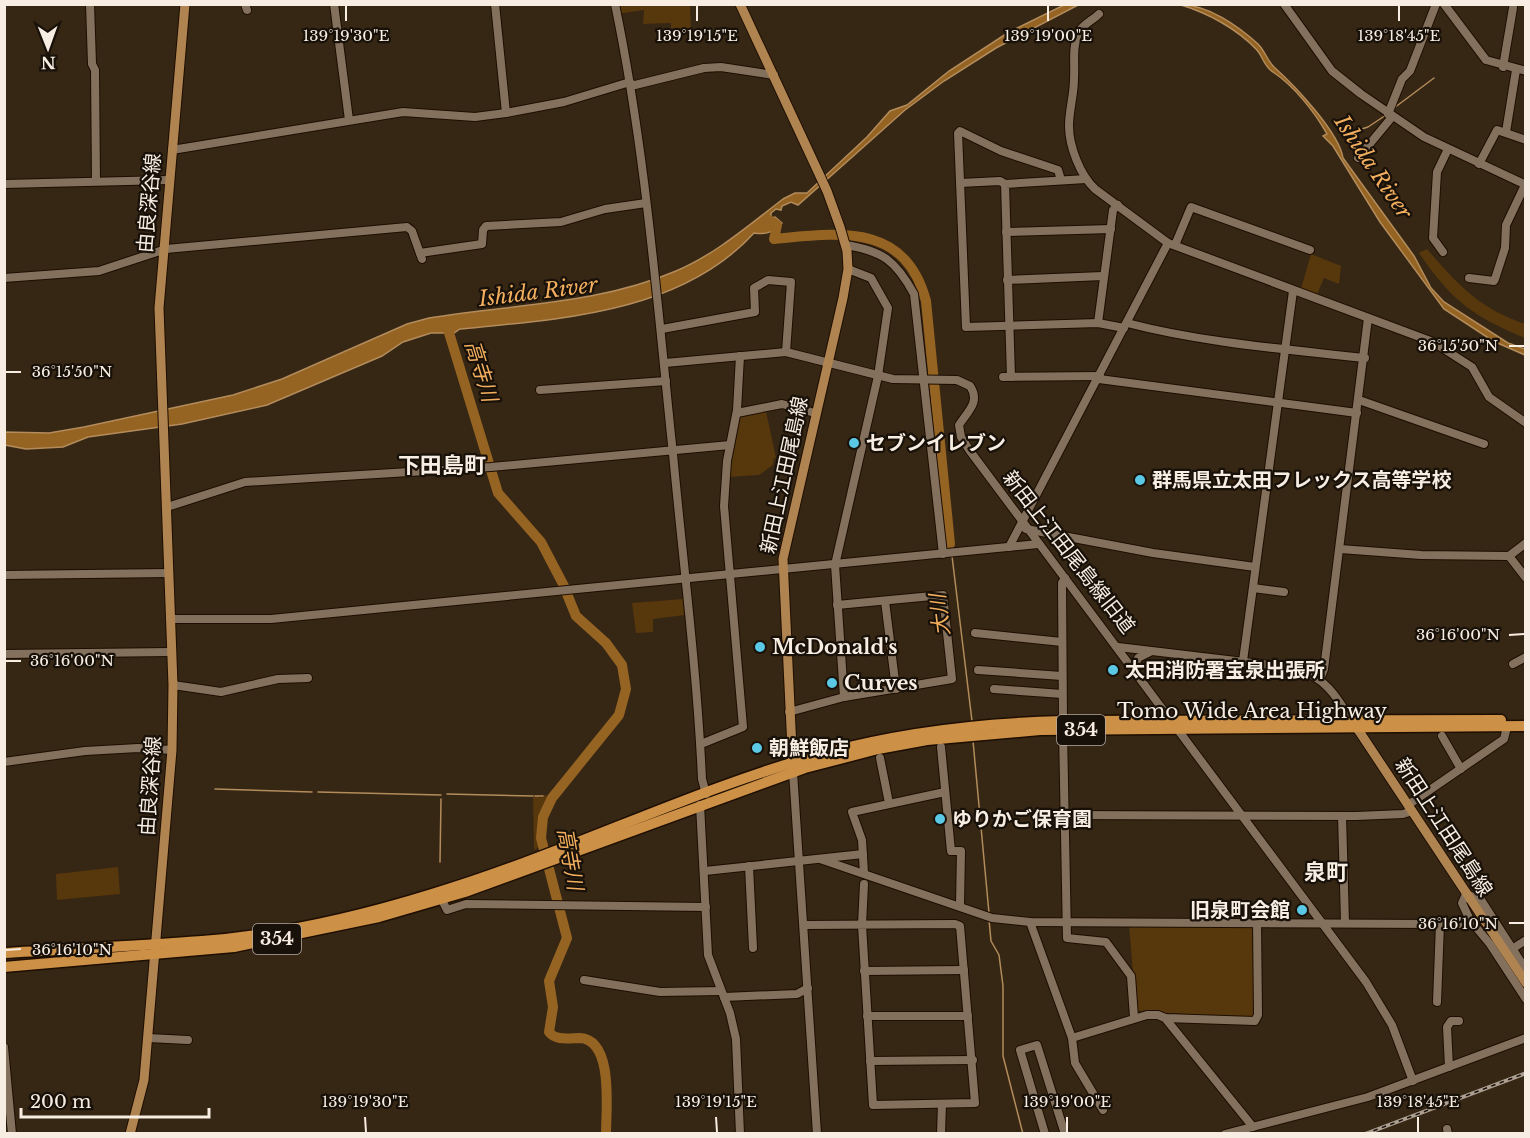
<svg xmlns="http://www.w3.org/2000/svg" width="1530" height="1138" font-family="'Libre Baskerville','Noto Sans JP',serif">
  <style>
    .green { fill: #57370c }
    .water { fill: #956322; stroke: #b38c5c; stroke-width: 1.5 }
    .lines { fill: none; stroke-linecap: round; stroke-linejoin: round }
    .stream { stroke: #b38c5c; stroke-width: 1.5 }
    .river { stroke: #956322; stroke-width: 10 }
    .minor-casing { stroke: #1d0e01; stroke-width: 10 }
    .major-casing { stroke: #1d0e01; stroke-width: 11 }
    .highway-casing { stroke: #1d0e01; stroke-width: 13 }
    .minor { stroke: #84715d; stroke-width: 8 }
    .major { stroke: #b08450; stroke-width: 9 }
    .highway { stroke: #cd9047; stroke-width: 10 }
    .rail-casing { stroke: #ac9f91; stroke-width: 4 }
    .rail { stroke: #181109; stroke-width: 1.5; stroke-dasharray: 4.5; stroke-linecap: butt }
    .ticks { fill: none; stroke: #f8ede2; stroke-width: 2 }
    .poi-dot { fill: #5bc8e6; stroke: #181109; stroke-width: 2 }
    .labels { text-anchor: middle; stroke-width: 4.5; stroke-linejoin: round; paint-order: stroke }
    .shield { fill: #181109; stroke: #b5aba1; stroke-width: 1.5 }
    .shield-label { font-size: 18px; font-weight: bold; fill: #f8ede2 }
    .street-label { font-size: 20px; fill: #f8ede2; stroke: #181109 }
    .poi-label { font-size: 20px; font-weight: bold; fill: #f8ede2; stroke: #181109; text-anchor: start }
    .water-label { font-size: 21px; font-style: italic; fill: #f3af5e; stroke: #181109 }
    .quarter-label { font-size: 22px; font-weight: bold; fill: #f8ede2; stroke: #181109 }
    .ticks-label { font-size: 15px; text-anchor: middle; fill: #f8ede2; stroke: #181109; stroke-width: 4.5; stroke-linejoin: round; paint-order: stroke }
  </style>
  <rect width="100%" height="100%" fill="#362614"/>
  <g class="green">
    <path d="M615 5H690L691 29 671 28V23L643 24 644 10 617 14Z"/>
    <path d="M1427 249C1459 286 1479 308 1525 324V338C1472 316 1451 300 1419 253Z"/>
    <path d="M1311 254 1341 266 1339 284 1324 278 1316 297 1300 292Z"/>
    <path d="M766 411 776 458H774L773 465 759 475 727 477 739 417Z"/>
    <path d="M683 599 685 615 653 619V632L636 633 632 603Z"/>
    <path d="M596 735 599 736C574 767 530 803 540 847L534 850 533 795 542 798 543 795 549 796Z"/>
    <path d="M118 867 120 894 57 900 56 874Z"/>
    <path d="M1129 924 1256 925 1255 1015 1251 1018 1167 1013 1158 1010 1136 1011Z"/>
  </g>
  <g class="water">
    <path d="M1064 5H1078L996 48 944 81 905 110 798 205 791 202 782 206 781 210 776 209 771 213V218L775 217 782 223C773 232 767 235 754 233 681 313 561 319 460 329L454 333H431L403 342 382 356 267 405 182 424 88 437 63 447 26 449 5 445 4 432 49 433 84 427 233 395 282 379 407 324 429 318C513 304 596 305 676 271 716 254 749 225 783 199L795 193H807L867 137 890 111 907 105 949 71 1009 32Z"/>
    <path d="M1181 5C1207 4 1238 26 1258 44 1265 51 1267 60 1274 67 1294 85 1339 132 1343 158L1414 256 1431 288 1444 302 1508 343 1525 349V355L1493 341 1444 309 1380 222 1333 146 1323 136 1327 134C1314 111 1294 86 1273 72 1264 67 1263 56 1256 49 1237 29 1208 13 1181 5Z"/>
  </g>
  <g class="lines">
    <g class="stream">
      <path d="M1394 108 1434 78"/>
      <path d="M1349 133 1368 127 1386 115"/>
      <path d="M952 556 972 721"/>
      <path d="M973 741 989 913"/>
      <path d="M215 789 312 792"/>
      <path d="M318 792 441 795"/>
      <path d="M447 794 533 796"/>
      <path d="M535 796H543"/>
      <path d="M440 862 441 799"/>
      <path d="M989 920 991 941 999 955 1003 986V1056L1023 1134"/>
    </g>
    <g class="river">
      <path d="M769 220 777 225 774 239C839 233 905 222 926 301L950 544"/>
      <path d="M446 323 498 493 541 542 564 586"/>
      <path d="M567 594 576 616 606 643 622 665 626 689 619 715 552 798 543 817 541 838 567 938 549 981 553 1007 549 1032C556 1041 569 1038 580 1038 614 1040 606 1109 606 1134"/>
    </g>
    <g class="minor-casing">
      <g id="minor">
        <path d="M90 4 92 64 95 70 96 181"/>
        <path d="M245 4 247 10"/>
        <path d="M334 4 349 120"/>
        <path d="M495 4 506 113"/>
        <path d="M615 4C646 153 657 303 673 454 683 562 697 670 702 779L706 794"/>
        <path d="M1284 4 1332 71 1361 94 1424 137 1526 185"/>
        <path d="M1444 4 1486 60 1526 71"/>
        <path d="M1099 14C1093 20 1082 25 1078 33 1072 48 1075 63 1074 79 1074 95 1069 110 1069 126 1069 146 1080 175 1095 189L1168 243 1433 342 1472 367 1489 397 1526 423"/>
        <path d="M1503 67 1513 8"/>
        <path d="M631 86 704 68 721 67 774 75"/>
        <path d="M1388 114 1402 79 1410 71 1436 4"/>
        <path d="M1506 132 1516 70"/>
        <path d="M172 150 403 112 475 117 506 113 564 102 630 82"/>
        <path d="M1358 158 1392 117"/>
        <path d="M1479 164 1497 130 1526 140"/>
        <path d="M1061 180 1058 170 1001 151 960 131 958 133 966 327 1098 323 1124 328"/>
        <path d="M960 183 1000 181 1005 184"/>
        <path d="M4 184 168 180"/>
        <path d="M1006 232 1111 229"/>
        <path d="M846 245C883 251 896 261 914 294L943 554"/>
        <path d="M1175 245 1191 207 1310 250"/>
        <path d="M1443 252 1433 238 1437 172 1448 149"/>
        <path d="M420 253 482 244 483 230 486 226 561 222 605 209 646 203"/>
        <path d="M4 278 99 271 166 249 407 227 412 231 422 259"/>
        <path d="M1469 278 1494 281 1495 279 1505 248 1506 225 1525 185"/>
        <path d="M1007 280 1103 276"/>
        <path d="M1098 323 1113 210 1118 205"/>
        <path d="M1127 323C1204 343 1285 349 1365 358"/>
        <path d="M662 329 755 312 754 288 768 280 791 282 786 352"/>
        <path d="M665 363 786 352 893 379 957 380 970 386C981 402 967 412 959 425L961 437 970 451 1366 982 1392 1025 1413 1081"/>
        <path d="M1003 377 1100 376"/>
        <path d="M1011 377 1005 184 1086 179"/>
        <path d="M1099 379 1357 413"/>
        <path d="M540 390 666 381"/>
        <path d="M1359 400 1484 444"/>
        <path d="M737 413 782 404 815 413"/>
        <path d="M167 507 245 482 491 467 730 445"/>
        <path d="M1026 529 1153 553 1255 567"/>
        <path d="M1009 547 1168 243"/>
        <path d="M1340 549 1421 555 1509 556 1526 543"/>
        <path d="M1509 556 1526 578"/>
        <path d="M4 575 169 573"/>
        <path d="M1253 588 1284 592"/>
        <path d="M885 601 896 689"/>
        <path d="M170 619H271L1038 544"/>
        <path d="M975 633 1062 642"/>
        <path d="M1118 647 1296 668C1324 677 1336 695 1351 720"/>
        <path d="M4 654 171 652"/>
        <path d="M1243 661 1293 291"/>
        <path d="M1513 664 1526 657"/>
        <path d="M1134 669 1138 658 1150 652"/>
        <path d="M978 670 1062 676"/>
        <path d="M1320 679 1324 669 1368 318"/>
        <path d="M173 685 221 692 278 679 308 678"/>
        <path d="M994 689 1062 694"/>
        <path d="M844 697 835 565 878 376 888 308 871 278 848 269"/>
        <path d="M789 712 844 697 952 679 943 595 837 605"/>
        <path d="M1063 721 1062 583 1065 578"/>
        <path d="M1063 730 1067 938 1106 942 1131 976 1134 1017"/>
        <path d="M1442 736 1461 769"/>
        <path d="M701 744 743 727 724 506 727 461 737 410 740 356"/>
        <path d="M941 747 951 851H961L960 905"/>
        <path d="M880 758 889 803"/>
        <path d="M4 762 85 751 138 748 172 750"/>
        <path d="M793 772 817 1134"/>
        <path d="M700 805 708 955 730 1013 736 1039 740 1134"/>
        <path d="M1408 805 1504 739 1507 727"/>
        <path d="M1064 815 1356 816 1403 814 1412 811"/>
        <path d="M1342 816 1345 922"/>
        <path d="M820 859 992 918 1030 922 1440 924H1460L1470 920"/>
        <path d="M749 866 753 948"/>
        <path d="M705 871 863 854"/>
        <path d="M864 873 862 840 852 812 945 792"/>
        <path d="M442 900 447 910 466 904 706 907"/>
        <path d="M1030 922 1072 1038 1075 1063 1103 1110"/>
        <path d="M804 925 955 924 960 926 975 1103 873 1105 862 925 864 884"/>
        <path d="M1512 949 1526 940"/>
        <path d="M1526 970 1481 900 1466 894 1462 903 1470 920 1490 944 1526 999"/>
        <path d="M864 971 964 970"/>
        <path d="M584 980 660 992 721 991"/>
        <path d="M724 997 797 994 808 988"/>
        <path d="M1437 1002 1440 924"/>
        <path d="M867 1016H968"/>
        <path d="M1165 1018 1253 1127"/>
        <path d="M148 1038 188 1040"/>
        <path d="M1072 1038 1147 1015H1158L1165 1018 1255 1021 1258 1015 1257 922"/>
        <path d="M4 1047 12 1134"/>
        <path d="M870 1061 973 1060"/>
        <path d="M1449 1067 1447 1027 1451 1021H1459"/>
        <path d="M1447 1129 1448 1134"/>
        <path d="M941 1134 942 1104"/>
        <path d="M1045 1134 1020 1050 1037 1045 1065 1134"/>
        <path d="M1225 1134 1368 1097 1526 1038"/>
      </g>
    </g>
    <g class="major-casing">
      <g id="major">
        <path d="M740 4 827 191 840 227 847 251 848 269 843 298 783 559 793 770"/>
        <path d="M1355 725 1526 983"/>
        <path d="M130 1134 144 1080 172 750 173 685 159 308 185 4"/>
      </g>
    </g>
    <g class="highway-casing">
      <g id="highway">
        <path d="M4 953C70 949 136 946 202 941 279 935 358 917 432 894 565 854 691 790 825 753 903 732 983 723 1063 721L1501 720"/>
        <path d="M4 967 234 947 379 917 465 892 805 768 878 749 927 740 1040 730 1526 726"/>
      </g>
    </g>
    <use href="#minor" class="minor"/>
    <use href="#major" class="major"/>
    <use href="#highway" class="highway"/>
    <g class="rail-casing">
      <path id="rail" d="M1365 1134 1526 1073"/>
    </g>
    <use href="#rail" class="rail"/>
  </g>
  <path class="ticks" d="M346 6V21M697 6V21M1048 6V21M1399 6V21M1509 346H1524M6 372H21M1509 635 1524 634M6 661H21M1509 923H1524M6 950 21 949M365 1117 366 1132M716 1117 717 1132M1067 1117V1132M1418 1117V1132"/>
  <g class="poi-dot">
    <circle cx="854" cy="443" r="6"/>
    <circle cx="1140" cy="480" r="6"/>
    <circle cx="760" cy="647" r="6"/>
    <circle cx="1113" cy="670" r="6"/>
    <circle cx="832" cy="683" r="6"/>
    <circle cx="757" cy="748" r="6"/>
    <circle cx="940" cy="819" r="6"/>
    <circle cx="1302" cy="910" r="6"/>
  </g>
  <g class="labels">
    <g class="shield">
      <rect x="1057" y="715" width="48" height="30" rx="4.5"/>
      <rect x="253" y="924" width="48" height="30" rx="4.5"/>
    </g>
    <g class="shield-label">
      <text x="1081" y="736">354</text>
      <text x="277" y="945">354</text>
    </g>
    <g class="street-label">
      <text transform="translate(149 203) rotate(-85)" y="7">由良深谷線</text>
      <text transform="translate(784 475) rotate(-78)" y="7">新田上江田尾島線</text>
      <text transform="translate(1069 552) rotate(52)" y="7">新田上江田尾島線旧道</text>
      <text x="1252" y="718">Tomo Wide Area Highway</text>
      <text transform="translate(150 786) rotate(-86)" y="7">由良深谷線</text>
      <text transform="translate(1444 827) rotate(57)" y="7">新田上江田尾島線</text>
    </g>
    <g class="poi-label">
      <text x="866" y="450">セブンイレブン</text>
      <text x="1152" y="487">群馬県立太田フレックス高等学校</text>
      <text x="772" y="654">McDonald's</text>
      <text x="1125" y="677">太田消防署宝泉出張所</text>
      <text x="844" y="690">Curves</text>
      <text x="769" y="755">朝鮮飯店</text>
      <text x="952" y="826">ゆりかご保育園</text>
      <text x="1290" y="917" text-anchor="end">旧泉町会館</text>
    </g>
    <g class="water-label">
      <text transform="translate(1373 167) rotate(56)" y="7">Ishida River</text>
      <text transform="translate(538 292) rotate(-7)" y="7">Ishida River</text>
      <text transform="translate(481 371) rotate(73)" y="7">高寺川</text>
      <text transform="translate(940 615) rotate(-97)" y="7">大川</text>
      <text transform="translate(570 859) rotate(80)" y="7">高寺川</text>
    </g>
    <g class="quarter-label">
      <text x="442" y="473">下田島町</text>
      <text x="1326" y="880">泉町</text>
    </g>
  </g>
  <g class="ticks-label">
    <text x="346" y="41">139°19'30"E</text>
    <text x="697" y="41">139°19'15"E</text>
    <text x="1048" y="41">139°19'00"E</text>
    <text x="1399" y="41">139°18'45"E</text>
    <text x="1458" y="351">36°15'50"N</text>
    <text x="72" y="377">36°15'50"N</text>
    <text x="1458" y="640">36°16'00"N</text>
    <text x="72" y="666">36°16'00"N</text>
    <text x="1458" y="929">36°16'10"N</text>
    <text x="72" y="955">36°16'10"N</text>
    <text x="365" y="1107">139°19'30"E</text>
    <text x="716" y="1107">139°19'15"E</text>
    <text x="1067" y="1107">139°19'00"E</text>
    <text x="1418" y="1107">139°18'45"E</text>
  </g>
  <rect width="1530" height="1138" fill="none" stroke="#f8ede2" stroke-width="12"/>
  <g transform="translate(48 48) rotate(179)" stroke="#181109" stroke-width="4.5" paint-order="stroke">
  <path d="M0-4.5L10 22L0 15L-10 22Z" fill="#f8ede2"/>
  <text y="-9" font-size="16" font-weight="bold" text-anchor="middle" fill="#f8ede2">N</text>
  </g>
  <path d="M21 1108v9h188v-9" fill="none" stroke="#f8ede2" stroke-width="3"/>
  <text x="30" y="1108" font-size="18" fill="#f8ede2" stroke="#181109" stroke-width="4.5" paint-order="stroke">200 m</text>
</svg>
